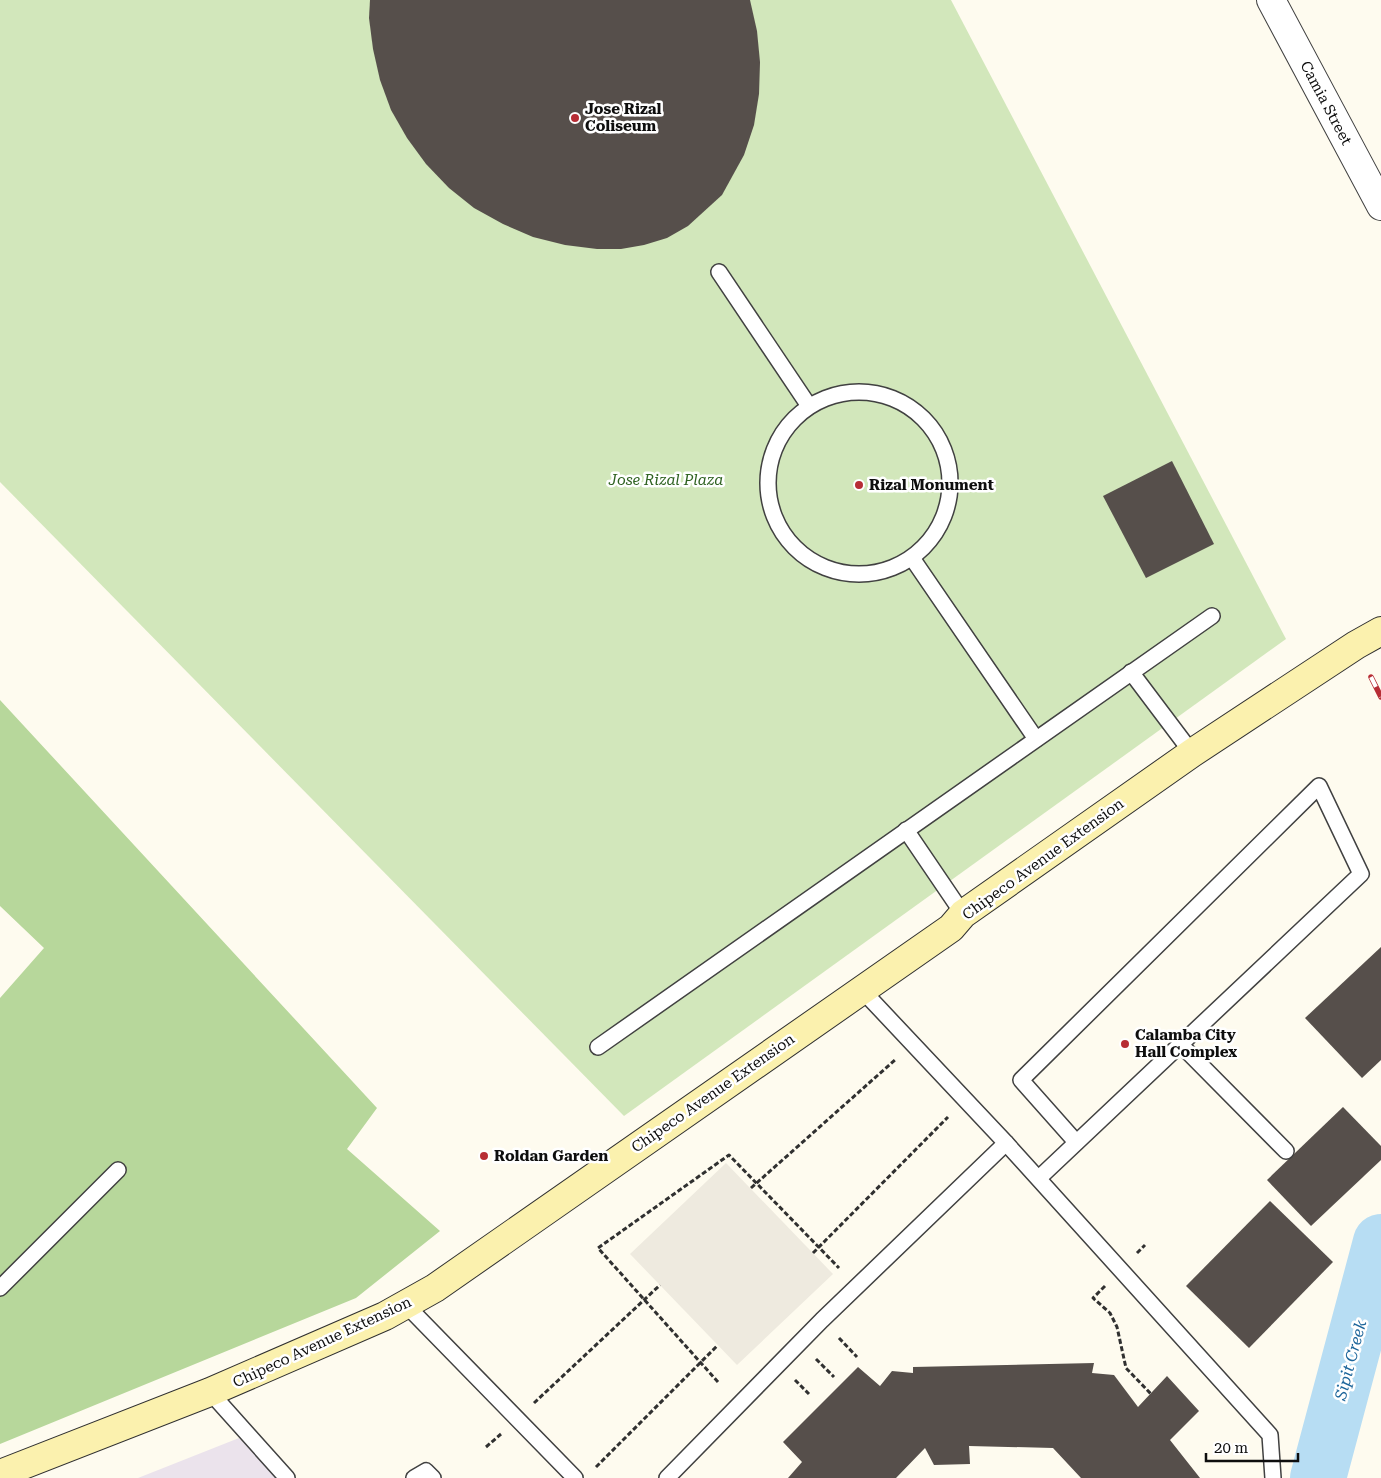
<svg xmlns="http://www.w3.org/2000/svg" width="1381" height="1478" font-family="'Roboto Serif',serif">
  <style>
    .industrial { fill: #ebe3ec }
    .green { fill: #d2e7bb }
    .forest { fill: #b7d79b }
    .plaza { fill: #eeeadf }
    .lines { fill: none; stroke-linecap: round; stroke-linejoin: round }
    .river { stroke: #b7ddf3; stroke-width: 56 }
    .building { fill: #564f4b }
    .lane-casing { stroke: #414141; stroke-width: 18 }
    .street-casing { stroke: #414141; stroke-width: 30 }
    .secondary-casing { stroke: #303030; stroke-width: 30 }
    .path { stroke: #303030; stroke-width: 3; stroke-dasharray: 5 2.5; stroke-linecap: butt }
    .lane { stroke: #fff; stroke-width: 15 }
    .street { stroke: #fff; stroke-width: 28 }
    .secondary { stroke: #fbf1ae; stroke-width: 28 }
    .rail-casing { stroke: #b72d35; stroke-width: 5.5 }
    .rail { stroke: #fff; stroke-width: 4; stroke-dasharray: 11; stroke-linecap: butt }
    .poi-dot { fill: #b72d35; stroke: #fff; stroke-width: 2 }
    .labels { text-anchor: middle; stroke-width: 5; stroke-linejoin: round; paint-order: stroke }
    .street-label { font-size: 15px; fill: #0e0e0e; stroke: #fff }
    .poi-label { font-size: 15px; font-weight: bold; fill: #0e0e0e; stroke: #fff; text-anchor: start }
    .park-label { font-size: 15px; font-style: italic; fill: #2f6221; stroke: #fff }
    .water-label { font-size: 16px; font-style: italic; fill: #1d659a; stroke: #fff }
  </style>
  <rect width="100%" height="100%" fill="#fefbef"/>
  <path class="industrial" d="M239 1438 277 1478H138Z"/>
  <path class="green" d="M0 0H951L1286 639 624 1116 0 482Z"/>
  <path class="forest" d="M0 700 377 1108 347 1149 440 1231 356 1298 0 1444V998L44 948 0 906Z"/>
  <path class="plaza" d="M726 1163 833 1274 737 1365 630 1254Z"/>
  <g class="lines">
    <path class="river" d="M1318 1478 1381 1242"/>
  </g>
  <g class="building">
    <path d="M370 0H750L757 31 760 62 759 94 754 125 744 155 722 195 688 226 667 238 644 245 621 249H597L565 245 533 237 503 224 474 208 449 188 426 164 407 138 391 110 380 80 373 49 369 18Z"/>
    <path d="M1172 461 1214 544 1146 578 1103 496Z"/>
    <path d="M1381 947V1060L1362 1078 1305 1018Z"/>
    <path d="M1343 1107 1381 1146V1160L1311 1226 1267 1180Z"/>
    <path d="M1270 1201 1333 1262 1249 1348 1186 1286Z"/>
    <path d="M1094 1363 1092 1373 1114 1375 1138 1407 1167 1376 1199 1411 1170 1440 1200 1478H1081L1053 1448 969 1446 970 1464 934 1465 925 1448 896 1478H788L802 1462 783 1442 858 1367 880 1386 892 1371 913 1373V1367Z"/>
  </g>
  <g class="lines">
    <g class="lane-casing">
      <g id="lane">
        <path d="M719 272 809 406"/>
        <circle cx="859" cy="483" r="91"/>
        <path d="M912 558 1036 739"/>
        <path d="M1131 672 1192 753"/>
        <path d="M906 830 963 914"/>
        <path d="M862 990 1006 1143 1270 1435 1273 1478"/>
        <path d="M1180 1044 1286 1151"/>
        <path d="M598 1047 1212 616"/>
        <path d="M1039 1178 1361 874 1319 786 1021 1080 1076 1142"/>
        <path d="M0 1288 118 1170"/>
        <path d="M406 1305 575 1478"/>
        <path d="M210 1392 287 1478"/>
        <path d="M414 1478 426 1471 433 1478"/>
        <path d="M667 1478 822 1320 1006 1143"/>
      </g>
    </g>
    <g class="street-casing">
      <path id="street" d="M1271 0 1381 206"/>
    </g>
    <g class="secondary-casing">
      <path id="secondary" d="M0 1474 210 1392 385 1316 435 1288 951 928 963 914 1192 753 1356 645 1381 631"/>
    </g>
    <g class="path">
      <path d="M751 1188 896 1059"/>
      <path d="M813 1253 948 1117"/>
      <path d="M1137 1253 1145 1245"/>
      <path d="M1105 1286 1093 1298 1110 1313 1117 1327 1126 1368 1151 1394"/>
      <path d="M839 1338 857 1357"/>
      <path d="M816 1359 834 1377"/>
      <path d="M795 1380 809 1394"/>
      <path d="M718 1382 598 1248 729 1155 839 1268"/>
      <path d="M534 1403 660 1285"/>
      <path d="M486 1447 501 1434"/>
      <path d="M596 1467 718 1345"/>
    </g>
    <use href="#lane" class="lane"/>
    <use href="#street" class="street"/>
    <use href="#secondary" class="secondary"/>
    <g class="rail-casing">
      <path id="rail" d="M1371 677 1381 697"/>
    </g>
    <use href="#rail" class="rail"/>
  </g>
  <g class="poi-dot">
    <circle cx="575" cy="118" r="5"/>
    <circle cx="859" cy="485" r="5"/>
    <circle cx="1125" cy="1044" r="5"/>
    <circle cx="484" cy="1156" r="5"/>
  </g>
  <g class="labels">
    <g class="street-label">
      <text transform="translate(1326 103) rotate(62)" y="5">Camia Street</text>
      <text transform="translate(1043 859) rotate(-36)" y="5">Chipeco Avenue Extension</text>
      <text transform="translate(713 1093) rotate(-35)" y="5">Chipeco Avenue Extension</text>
      <text transform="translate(322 1342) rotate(-25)" y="5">Chipeco Avenue Extension</text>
    </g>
    <g class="poi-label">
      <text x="585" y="114">Jose Rizal<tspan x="585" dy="17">Coliseum</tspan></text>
      <text x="869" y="490">Rizal Monument</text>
      <text x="1135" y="1040">Calamba City<tspan x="1135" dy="17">Hall Complex</tspan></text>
      <text x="494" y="1161">Roldan Garden</text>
    </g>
    <g class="park-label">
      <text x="666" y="485">Jose Rizal Plaza</text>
    </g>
    <g class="water-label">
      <text transform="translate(1350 1360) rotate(-75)" y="6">Sipit Creek</text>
    </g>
  </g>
  <path d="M1206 1453v8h92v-8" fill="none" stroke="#0e0e0e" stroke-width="2.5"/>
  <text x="1214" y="1453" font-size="15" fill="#0e0e0e" stroke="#ffffff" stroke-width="4" paint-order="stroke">20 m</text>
</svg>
